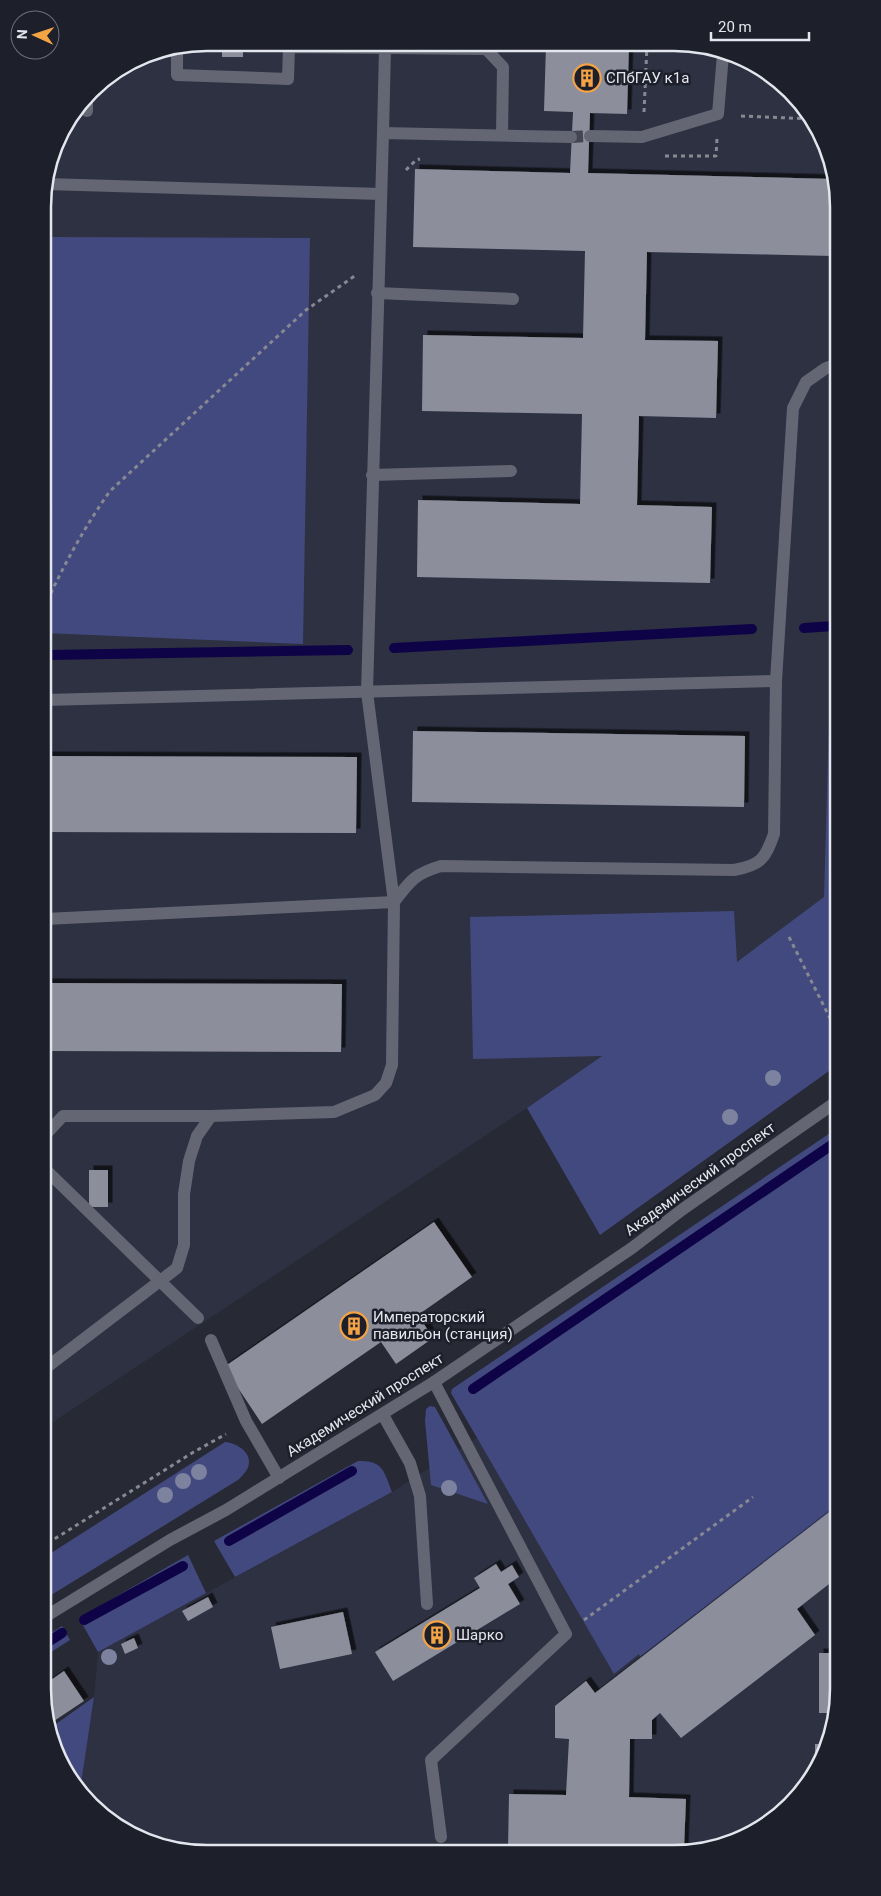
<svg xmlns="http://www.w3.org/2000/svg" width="881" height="1896" font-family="Roboto,sans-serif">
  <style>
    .built { fill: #2d3142 }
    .green { fill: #42497f }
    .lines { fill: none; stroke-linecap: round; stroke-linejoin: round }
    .stream { stroke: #0f0348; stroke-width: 10 }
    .building { fill: #8c8e9c; filter: url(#shadow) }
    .minor-tunnel { stroke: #434550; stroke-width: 12; stroke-dasharray: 12 6; stroke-linecap: butt }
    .path { stroke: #878992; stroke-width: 3; stroke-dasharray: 4 4; stroke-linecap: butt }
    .minor { stroke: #646673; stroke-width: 12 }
    .tree { fill: #7d839e }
    .labels { text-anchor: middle; stroke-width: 5; stroke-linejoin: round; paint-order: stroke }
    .poi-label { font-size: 15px; fill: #e4e6ed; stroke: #1d1f2a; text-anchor: start }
    .street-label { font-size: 15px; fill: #e4e6ed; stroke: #1d1f2a }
    .rim { fill: none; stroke: #e4e6ed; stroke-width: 2.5 }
  </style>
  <defs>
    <filter id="shadow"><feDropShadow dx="4.5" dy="-4.5" stdDeviation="0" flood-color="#0009"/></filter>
  </defs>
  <rect width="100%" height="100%" fill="#272934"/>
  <g class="built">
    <path d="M207 43 706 46 783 83 811 116 833 164 836 965 736 963 527 1108 47 1426 43 196 60 134 98 84 144 55Z"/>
    <path d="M836 1210 838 1700 826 1752 804 1789 765 1826 717 1848 175 1850 98 1812 80 1791 94 1697 98 1652 392 1492Z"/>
  </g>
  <g class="green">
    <path d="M43 237 310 238 303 644 44 633Z"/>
    <path d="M830 687H835L836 1066 600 1235 527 1108 602 1056 473 1059 470 917 734 911 737 962 824 897Z"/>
    <path d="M836 1129 837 1506 640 1657 639 1654 614 1674 451 1393 452 1389Z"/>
    <path d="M430 1406 435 1407 488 1504 431 1485 425 1421 426 1409Z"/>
    <path d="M225 1442C239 1443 256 1456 246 1471 244 1474 240 1478 238 1480L48 1597V1555Z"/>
    <path d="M358 1461C383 1460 384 1471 392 1492L235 1577 214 1541Z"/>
    <path d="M188 1555 206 1593 98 1652 79 1618Z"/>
    <path d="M62 1626 70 1640 48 1654V1635Z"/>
    <path d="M94 1697 80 1791 70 1780 53 1742 59 1737 53 1726Z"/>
  </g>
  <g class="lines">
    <g class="stream">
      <path d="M804 628 834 626"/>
      <path d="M394 648 752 629"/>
      <path d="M49 655 348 650"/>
      <path d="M473 1389 836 1142"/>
      <path d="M229 1541 352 1471"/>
      <path d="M84 1620 183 1566"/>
      <path d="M48 1642 62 1633"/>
    </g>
  </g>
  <g class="building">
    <path d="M209 43H259V45H243V57H222V45L209 44Z"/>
    <path d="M546 45H629L627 114 590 113 588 173 833 179V256L647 252 645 340 718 341 716 418 639 416 637 505 712 507 710 583 417 577 418 500 580 504 582 414 422 411 423 335 583 338 585 251 413 247 415 169 570 173 573 112 544 111Z"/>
    <path d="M413 731 745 736 744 807 412 802Z"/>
    <path d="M45 756 357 757 356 833 45 832Z"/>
    <path d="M46 983 342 984 341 1052 46 1051Z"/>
    <rect x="89" y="1170" width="19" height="37"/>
    <path d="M434 1222 472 1277 418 1315 433 1338 396 1364 381 1342 262 1424 224 1367Z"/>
    <path d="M837 1506 838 1577 797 1609 815 1635 681 1738 660 1713 652 1720V1739H630L629 1797 686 1799 684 1848 508 1849 509 1794 566 1795 569 1739 555 1738V1706L586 1681 595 1693Z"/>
    <path d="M496 1564 501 1572 512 1565 519 1577 508 1584 520 1604 393 1681 375 1652 480 1588 474 1578Z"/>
    <path d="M208 1597 213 1607 188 1621 182 1611Z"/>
    <path d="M343 1612 352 1654 280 1669 271 1627Z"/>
    <path d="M134 1638 138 1648 125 1654 121 1644Z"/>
    <path d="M819 1653H838V1700L835 1713H819Z"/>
    <path d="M64 1671 84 1701 48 1725 54 1734 50 1737 48 1732V1682Z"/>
    <path d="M815 1744H828L826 1752 815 1771Z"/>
  </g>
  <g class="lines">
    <path class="minor-tunnel" d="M571 137 590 136"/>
    <g class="path">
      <path d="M644 112 647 45"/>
      <path d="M741 116 812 119"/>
      <path d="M665 156H716L717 138"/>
      <path d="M406 170 416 160 420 159"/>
      <path d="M44 608C63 566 84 528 110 491L306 310 356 275"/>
      <path d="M789 937 836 1030"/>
      <path d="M48 1543 192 1453 226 1434"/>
      <path d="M584 1620 753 1497"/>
    </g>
    <g class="minor">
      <path d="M177 48V75L288 79 289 47 486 49 503 67 502 135"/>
      <path d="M87 111V98"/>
      <path d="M383 133 385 48"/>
      <path d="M590 136 642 137 718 114 723 54"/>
      <path d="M46 184 381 194"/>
      <path d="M377 293 513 299"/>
      <path d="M372 475 511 471"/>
      <path d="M45 700 776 681"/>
      <path d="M45 919 394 902C410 881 414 874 441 866L734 870C761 865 765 859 774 834L776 681 793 408 806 382 826 368 834 365"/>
      <path d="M46 1134 63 1116H211L334 1112 375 1095 386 1083 392 1065 394 902 367 692 383 133 571 137"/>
      <path d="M46 1170 198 1318"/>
      <path d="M211 1340 246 1421 279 1478"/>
      <path d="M47 1367 177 1268 184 1245V1194L189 1161 197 1136 211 1116"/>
      <path d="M434 1382 566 1634 431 1760 441 1837"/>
      <path d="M383 1415 410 1463 420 1496 427 1604"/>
      <path d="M48 1615 170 1540 226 1510 434 1382 632 1248 683 1209 836 1102"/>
    </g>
  </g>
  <g class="tree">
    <circle cx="773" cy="1078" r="8"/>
    <circle cx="730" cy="1117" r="8"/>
    <circle cx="199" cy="1472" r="8"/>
    <circle cx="183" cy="1481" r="8"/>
    <circle cx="449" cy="1488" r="8"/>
    <circle cx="165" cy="1495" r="8"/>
    <circle cx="109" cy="1657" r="8"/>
  </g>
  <defs>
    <g id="building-ring" transform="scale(1.4375)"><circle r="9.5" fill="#1d1f2a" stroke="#f4a345" stroke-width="1.5"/><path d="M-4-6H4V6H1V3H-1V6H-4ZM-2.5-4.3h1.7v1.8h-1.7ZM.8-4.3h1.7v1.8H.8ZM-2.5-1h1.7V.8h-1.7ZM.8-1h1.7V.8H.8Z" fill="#f4a345"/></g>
  </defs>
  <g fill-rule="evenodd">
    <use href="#building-ring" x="587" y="78"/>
    <use href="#building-ring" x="354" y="1326"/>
    <use href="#building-ring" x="437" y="1635"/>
  </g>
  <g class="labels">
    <g class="poi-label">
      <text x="606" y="83">СПбГАУ к1а</text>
      <text x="373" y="1322">Императорский<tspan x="373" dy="17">павильон (станция)</tspan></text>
      <text x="456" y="1640">Шарко</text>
    </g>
    <g class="street-label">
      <text transform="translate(700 1179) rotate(-36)" y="5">Академический проспект</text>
      <text transform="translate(365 1405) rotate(-32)" y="5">Академический проспект</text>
    </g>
  </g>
  <path d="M0 0H881V1896H0ZM207 51H674A156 156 0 0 1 830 207V1689A156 156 0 0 1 674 1845H207A156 156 0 0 1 51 1689V207A156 156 0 0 1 207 51Z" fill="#1d1f2a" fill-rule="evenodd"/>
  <path class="rim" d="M207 51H674A156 156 0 0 1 830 207V1689A156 156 0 0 1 674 1845H207A156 156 0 0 1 51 1689V207A156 156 0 0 1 207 51Z"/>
  <g transform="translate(35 35) rotate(273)"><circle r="24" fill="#1d1f2a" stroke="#6d6f78"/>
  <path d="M0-4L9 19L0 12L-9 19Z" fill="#f4a345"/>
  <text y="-8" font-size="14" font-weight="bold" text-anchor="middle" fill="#e4e6ed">N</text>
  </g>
  <path d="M711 32v8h98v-8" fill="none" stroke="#e4e6ed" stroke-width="2.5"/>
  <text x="718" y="32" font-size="15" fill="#e4e6ed" stroke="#1d1f2a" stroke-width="4" paint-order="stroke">20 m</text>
</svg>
